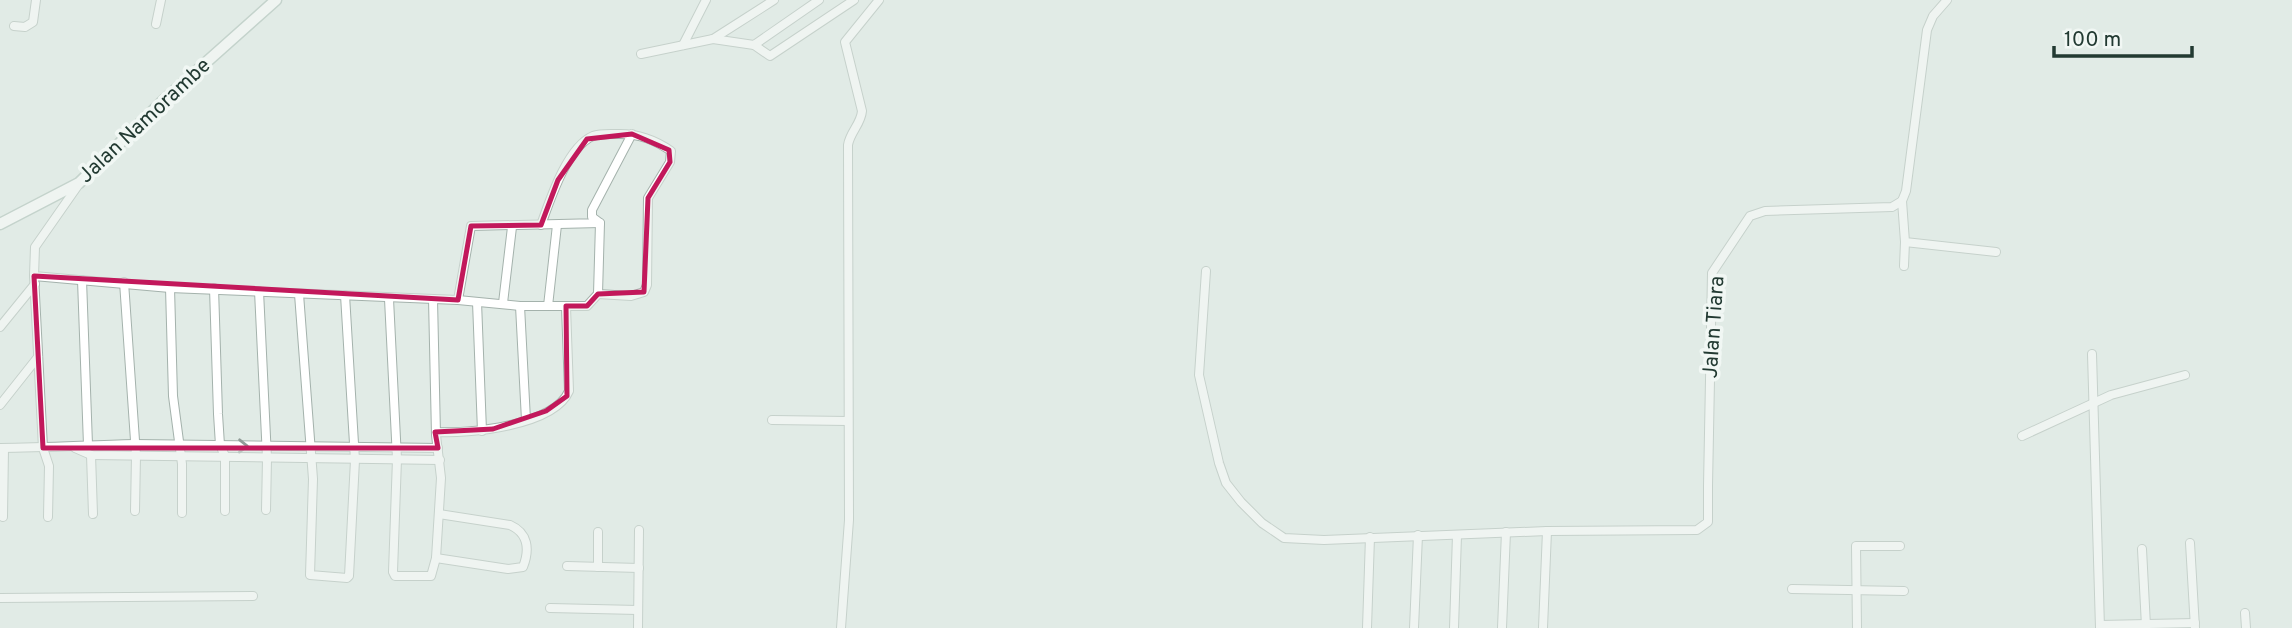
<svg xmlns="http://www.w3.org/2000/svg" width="2292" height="628" font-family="Overpass,sans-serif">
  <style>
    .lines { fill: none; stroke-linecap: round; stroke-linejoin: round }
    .street-casing { stroke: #a4b2ac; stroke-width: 10 }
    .secondary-casing { stroke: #a0b6ad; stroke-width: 13 }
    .street { stroke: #fff; stroke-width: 8 }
    .secondary { stroke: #fff; stroke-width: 10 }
    .oneway { stroke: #909c98 }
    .marked { fill: none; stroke: #c2185b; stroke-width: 5; stroke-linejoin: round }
    .labels { text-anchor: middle; stroke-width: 7; stroke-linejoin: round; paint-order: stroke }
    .street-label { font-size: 21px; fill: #223a32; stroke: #f1f7f4 }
  </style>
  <rect width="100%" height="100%" fill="#e1ebe6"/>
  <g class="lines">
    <g class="street-casing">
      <g id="street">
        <path d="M156 24 161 0"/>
        <path d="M14 26 25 27 33 22 36 0"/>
        <path d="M713 39 754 45 819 0"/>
        <path d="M683 45 706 0"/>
        <path d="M754 45 770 56 854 0"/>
        <path d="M641 54 713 39 774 0"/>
        <path d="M79 184 35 247 34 276 170 288 458 300 471 226 600 223 592 217V210L632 134"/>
        <path d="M1902 201 1905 242 1996 252"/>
        <path d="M541 225C550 200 567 147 593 136 601 133 611 134 620 134 640 134 655 140 671 151L670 162 648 198 647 285 644 292 631 296 598 294"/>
        <path d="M1904 266 1905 242"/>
        <path d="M1206 271 1199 375 1219 463 1226 483 1241 502 1262 523 1284 538 1324 540 1547 531 1697 530 1708 522V486L1712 273 1750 216 1765 211 1892 207 1902 201 1906 191 1927 30 1933 16 1947 0"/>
        <path d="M34 276 43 448 49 466 48 517"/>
        <path d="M82 280 88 445"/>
        <path d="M124 282 136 455 135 511"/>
        <path d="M170 288 173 396 182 464V513"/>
        <path d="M214 288 218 414 220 445 225 456V511"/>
        <path d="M259 291 267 458 266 510"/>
        <path d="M299 294 313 479 310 575 347 578 349 576 355 460 345 295"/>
        <path d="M389 299 397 459 393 572 395 576H431L436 558 441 478 436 435 433 299"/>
        <path d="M458 300 520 306H587L598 294 600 223"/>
        <path d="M477 302 482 431"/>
        <path d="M503 303 512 227"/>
        <path d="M520 306 526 420"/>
        <path d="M548 306 557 225"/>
        <path d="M0 327 35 284"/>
        <path d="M2092 354 2100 628"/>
        <path d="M0 405 38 357"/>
        <path d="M772 420 848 421"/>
        <path d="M436 432C468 434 554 426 569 391L566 307"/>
        <path d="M2022 436 2111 395 2185 375"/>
        <path d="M0 448C45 448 89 445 134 444L438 448"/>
        <path d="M75 448 91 455 440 460"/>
        <path d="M91 455 93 514"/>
        <path d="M3 517 4 448"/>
        <path d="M598 532V567"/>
        <path d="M2190 543 2195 628"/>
        <path d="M2142 549 2146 626"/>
        <path d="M436 558 508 569 523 567C530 549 528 533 510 525L439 514"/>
        <path d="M567 566 639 568"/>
        <path d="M1792 589 1904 591"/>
        <path d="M0 598 253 596"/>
        <path d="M550 608 638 610"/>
        <path d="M2245 613 2246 628"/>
        <path d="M2100 625 2195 623"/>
        <path d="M638 628 639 530"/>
        <path d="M841 628 849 520 848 145C850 132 861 124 862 111L845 42 879 0"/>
        <path d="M1367 628 1370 537"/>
        <path d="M1414 628 1418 535"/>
        <path d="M1454 628 1457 535"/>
        <path d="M1502 628 1506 532"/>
        <path d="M1543 628 1547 531"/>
        <path d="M1857 628 1856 546H1900"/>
      </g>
    </g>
    <g class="secondary-casing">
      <path id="secondary" d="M0 224 79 183 165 99 276 0"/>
    </g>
    <use href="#street" class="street"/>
    <use href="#secondary" class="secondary"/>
  </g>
  <defs><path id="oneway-chevron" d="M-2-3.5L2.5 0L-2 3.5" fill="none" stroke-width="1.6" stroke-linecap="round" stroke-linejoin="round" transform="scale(1.75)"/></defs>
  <use class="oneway" href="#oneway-chevron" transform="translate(243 446) rotate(1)"/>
  <path d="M0 0H2292V628H0ZM632 134 669 150 670 162 648 198 644 292 598 294 587 306H566L567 396 546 411 493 429 435 432 438 448H43L34 276 458 300 471 226 541 225 558 180 587 139Z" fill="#e1ebe6" fill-opacity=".55" fill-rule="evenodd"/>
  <path class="marked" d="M632 134 669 150 670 162 648 198 644 292 598 294 587 306H566L567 396 546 411 493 429 435 432 438 448H43L34 276 458 300 471 226 541 225 558 180 587 139Z"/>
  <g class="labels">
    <g class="street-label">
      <text transform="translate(144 120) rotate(-43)" y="7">Jalan Namorambe</text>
      <text transform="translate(1713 327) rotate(-86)" y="7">Jalan Tiara</text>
    </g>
  </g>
  <path d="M2054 46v10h138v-10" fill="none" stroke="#223a32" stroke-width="3.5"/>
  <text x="2064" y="46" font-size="21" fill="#223a32" stroke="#f1f7f4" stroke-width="5" paint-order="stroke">100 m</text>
</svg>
